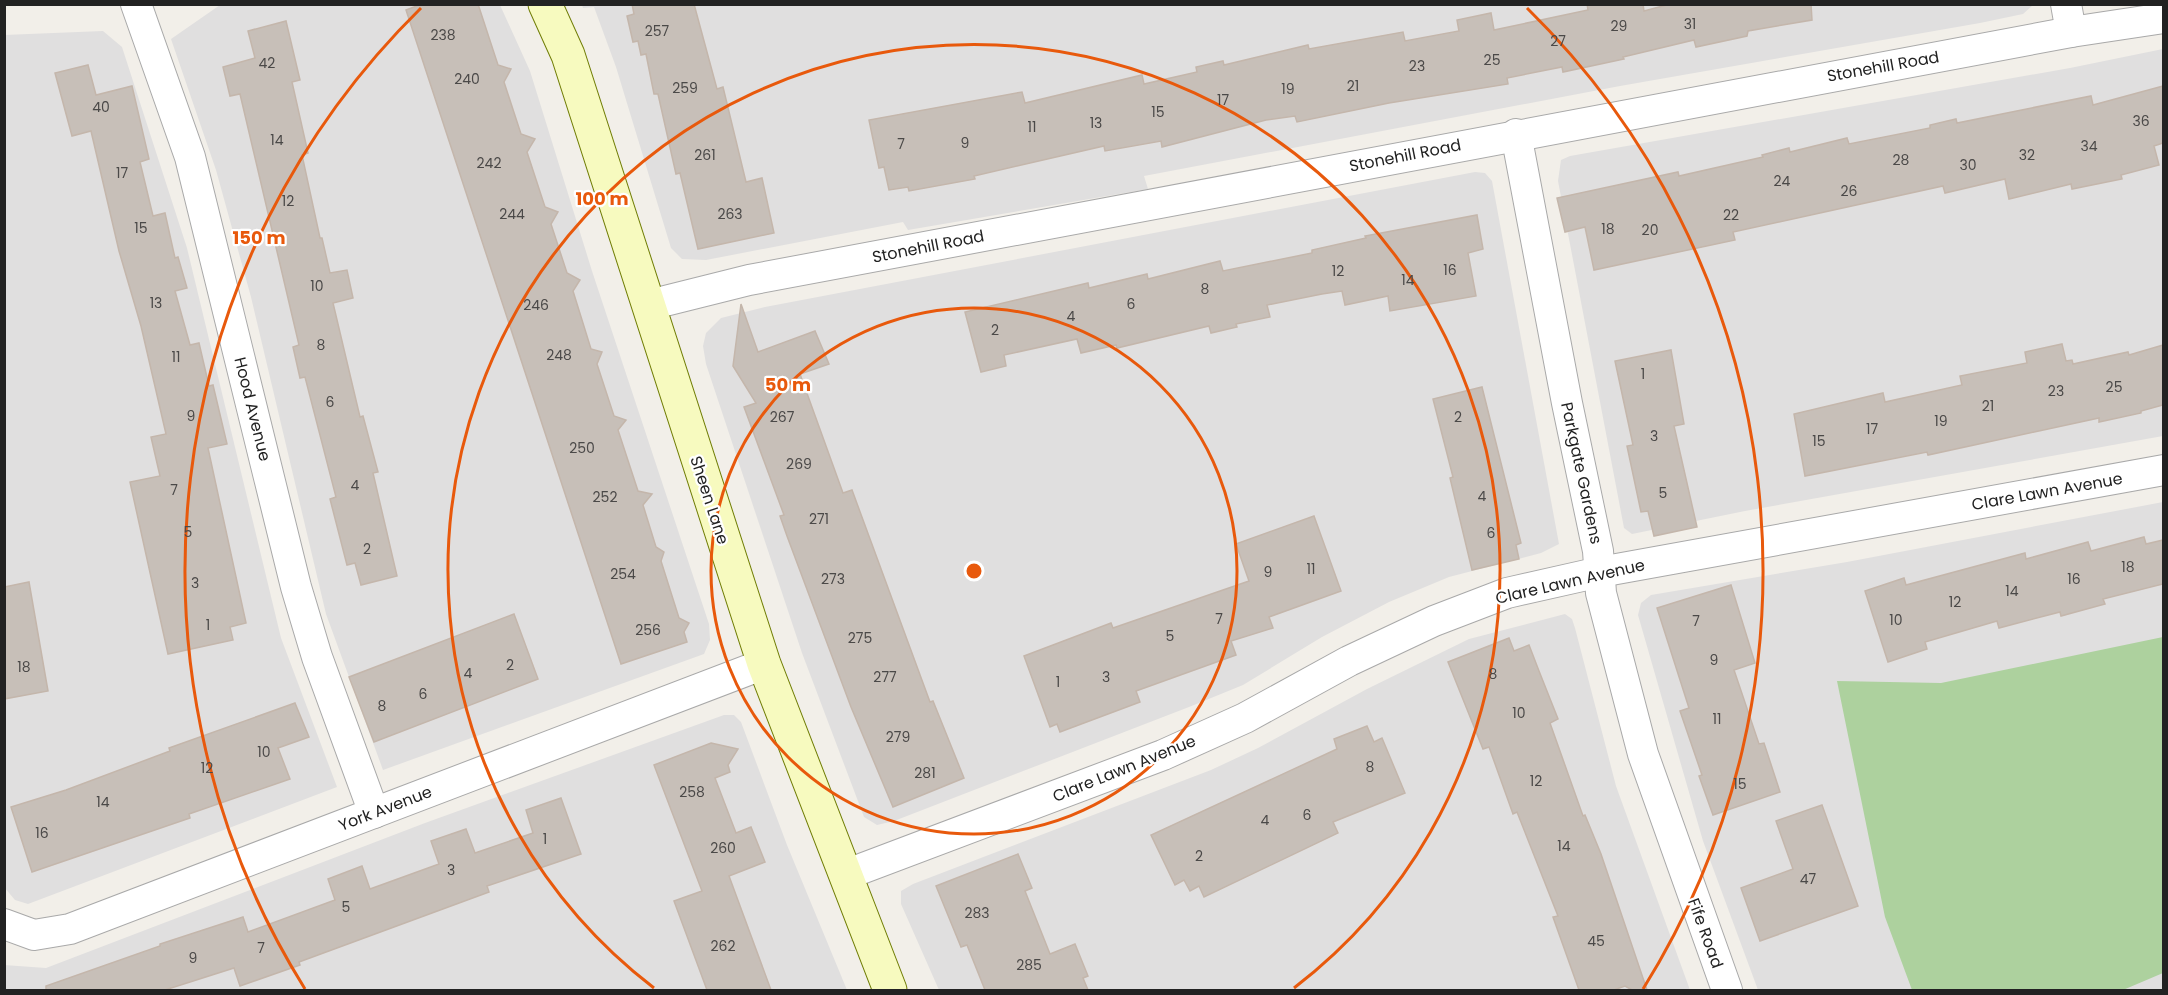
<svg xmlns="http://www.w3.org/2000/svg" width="2168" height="995" font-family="Poppins,sans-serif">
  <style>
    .residential { fill: #e0dfdf }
    .forest { fill: #add19e }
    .building { fill: #c7bfb8; stroke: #c4b6ab; stroke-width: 1.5 }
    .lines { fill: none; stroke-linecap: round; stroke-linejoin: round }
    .street-casing { stroke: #a9a9a9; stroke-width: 32 }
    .secondary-casing { stroke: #707d05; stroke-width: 35 }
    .street { stroke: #fff; stroke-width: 30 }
    .secondary { stroke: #f7fabf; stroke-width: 33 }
    .ring { fill: none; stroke: #e8590c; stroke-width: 3 }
    .labels { text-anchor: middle; stroke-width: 4.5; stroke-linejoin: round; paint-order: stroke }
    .number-label { font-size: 14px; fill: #4b4948 }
    .street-label { font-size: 16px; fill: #222; stroke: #fff }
    .centre { fill: #e8590c; stroke: #fff; stroke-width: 3 }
    .ring-label { font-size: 18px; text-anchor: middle; font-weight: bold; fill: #e8590c; stroke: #fff; stroke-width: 4.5; stroke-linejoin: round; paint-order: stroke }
  </style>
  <rect width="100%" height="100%" fill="#f2efe9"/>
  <g class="residential">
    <path d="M220 5H500L530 71 592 271 709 624 710 640 704 654 383 770 326 614 251 297 216 170 171 39Z"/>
    <path d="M582 5H2033L2023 14 1980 23 1620 86 1144 176 1148 189 908 230 903 222 706 260 682 259 671 248 616 67 594 7 583 8Z"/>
    <path d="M103 31 122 47 187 248 281 638 337 787 28 904 15 900 4 887V35Z"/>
    <path d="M2163 49V436L1745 511 1632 534 1624 528 1558 181 1561 160 1570 156 2070 68Z"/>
    <path d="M1475 172 1485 173 1492 181 1559 544 1541 553 1449 577 1389 602 1322 637 1243 685 1189 707 894 821 877 825 864 817 802 653 706 364 703 346 706 333 721 318 765 307Z"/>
    <path d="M2163 502V990H1758L1703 841 1638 615 1641 603 1651 595 1847 562Z"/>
    <path d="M1565 614 1572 619 1575 628 1616 786 1690 990H939L901 904V891L913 884 1211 770 1258 748 1367 689 1469 639Z"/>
    <path d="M724 715H734L741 722 787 845 847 990H5L4 965 46 968 425 823Z"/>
  </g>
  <path class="forest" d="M2163 637V973L2123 990H1912L1885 917 1837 681 1941 683Z"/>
  <g class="building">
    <path d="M422 4H478L498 65 511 69 504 82 521 134 535 139 527 152 545 207 558 212 551 224 567 273 580 280 573 291 591 349 602 352 597 364 614 416 626 420 618 430 638 491 652 494 643 505 656 547 664 552 661 561 679 618 689 623 684 632 687 642 621 664 406 10Z"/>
    <path d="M632 4H694L717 89 723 87 746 182 762 178 774 233 698 249 680 173 676 174 658 94H654L646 54 641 55 638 41 633 42 627 16 634 14Z"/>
    <path d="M1587 4H1643L1644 11 1670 4H1811L1812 20 1748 31 1747 36 1696 47 1694 40 1623 57 1624 59 1563 72 1562 67 1507 78 1508 84 1389 103 1297 122 1295 116 1266 120 1162 147 1161 141 1105 151 1104 146 974 176 975 179 909 191 908 187 889 190 884 167 879 168 869 120 1022 92 1025 103 1142 75 1144 84 1197 72 1196 67 1223 61 1224 65 1308 45 1309 49 1403 32 1405 41 1459 31 1457 20 1491 13 1494 30 1588 10Z"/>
    <path d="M286 21 300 80 292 82 308 153 302 155 320 238H322L330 273 347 270 353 298 333 303 360 417 363 416 378 472 373 473 397 576 361 585 355 563 347 565 330 499 336 497 305 377 300 378 293 347 299 345 240 94 230 96 223 67 255 58 248 31Z"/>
    <path d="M88 65 96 95 132 86 149 159 140 162 153 216 165 213 175 258 178 257 187 288 175 291 190 345 199 343 209 386 213 385 227 444 208 448 246 623 230 627 233 640 168 654 130 482 160 476 151 437 166 434 141 326 119 251 91 131 72 136 55 73Z"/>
    <path d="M2163 86V143L2154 146 2159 165 2121 175 2122 179 2072 189 2071 184 2009 199 2005 179 1945 193 1943 186 1733 232 1735 240 1594 270 1585 227 1565 232 1557 198 1678 172 1679 176 1763 157 1762 155 1789 148 1790 152 1847 138 1849 144 1930 128V125L1956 119 1957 123 2091 96 2093 105Z"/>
    <path d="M1477 215 1483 249 1468 253 1476 296 1390 311 1388 296 1345 305 1342 291 1322 294 1267 305 1270 317 1236 324 1237 327 1211 333 1209 326 1117 348 1116 345 1081 353 1077 339 1004 355 1006 366 981 372 965 312 1088 283 1089 288 1147 274 1148 279 1220 261 1223 271 1312 253V250L1366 238 1365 236Z"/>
    <path d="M741 304 758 352 815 331 829 364 800 374 843 493 852 490 930 702 933 701 964 778 893 807 851 707 787 536 780 516 784 515 744 407 756 403 733 366Z"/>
    <path d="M2062 344 2066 361 2072 360 2073 364 2128 352 2129 355 2163 345V405L2141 411V413L2099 422V418L1928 455 1927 452 1805 476 1794 414 1883 393 1885 402 1962 385 1960 376 2027 363 2025 352Z"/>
    <path d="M1671 350 1684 424 1674 426 1697 527 1654 536 1648 511 1641 512 1627 446 1633 445 1615 361Z"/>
    <path d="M1482 387 1521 543 1516 545 1519 559 1472 570 1450 478 1453 477 1433 399Z"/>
    <path d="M1314 516 1341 591 1269 617 1273 628 1231 641 1236 655 1136 691 1140 702 1060 732 1057 724 1050 727 1024 656 1111 623 1113 628 1249 581 1236 544Z"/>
    <path d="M2144 537 2146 544 2163 540V584L2103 599 2105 604 2061 616 2060 612 1999 628 1997 621 1925 642 1927 649 1888 662 1865 591 1904 578 1906 585 2025 553 2026 559 2088 542 2091 551Z"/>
    <path d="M29 582 48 691 4 699V587Z"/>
    <path d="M1731 585 1755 663 1734 670 1759 744 1764 743 1780 792 1713 815 1699 776 1702 775 1680 711 1689 708 1657 608Z"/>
    <path d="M514 614 538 679 374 742 349 677Z"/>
    <path d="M1509 638 1514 651 1529 645 1539 671 1558 719 1550 723 1583 816 1585 815 1601 854 1647 990H1632L1625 986 1614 990H1579L1553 917 1558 916 1517 812 1513 814 1489 747 1483 749 1448 662Z"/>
    <path d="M295 703 309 737 278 748 290 779 189 814 190 818 32 872 11 807 66 790 170 751 169 748Z"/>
    <path d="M1367 726 1374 742 1382 738 1405 793 1333 822 1338 833 1204 897 1199 886 1190 891 1184 880 1175 885 1151 835 1337 749 1334 739Z"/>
    <path d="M711 743 738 749 728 765 730 772 715 778 736 833 751 827 765 862 729 876 771 990H707L674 901 702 891 654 765Z"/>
    <path d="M561 798 581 854 487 886 489 892 299 962 300 965 240 986 234 968 165 990H46V986L160 946V944L243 917 248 932 335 900 328 879 362 866 370 889 439 864 431 841 466 829 475 853 533 833 526 810Z"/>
    <path d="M1822 805 1858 906 1760 941 1741 888 1793 869 1776 821Z"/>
    <path d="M1018 854 1032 888 1025 891 1050 954 1075 944 1088 976 1083 978 1088 990H985L967 945 961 947 936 886Z"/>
  </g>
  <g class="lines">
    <g class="street-casing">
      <g id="street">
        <path d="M136 4 190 157 296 587 317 657 374 813"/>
        <path d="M2066 4 2071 32"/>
        <path d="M1516 134 1567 403 1598 551 1601 593 1643 754 1727 990"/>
        <path d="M649 305 749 280 2071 32 2164 18"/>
        <path d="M845 875 1163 755 1245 718 1349 661 1434 621 1507 593 1600 572 2164 470"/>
        <path d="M4 924 34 935 70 929 764 664"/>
      </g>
    </g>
    <g class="secondary-casing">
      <path id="secondary" d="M545 4 568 55 764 664 890 990"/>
    </g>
    <use href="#street" class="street"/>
    <use href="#secondary" class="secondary"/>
  </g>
  <g class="ring">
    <circle cx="974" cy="571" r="263"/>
    <path d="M654 988A526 526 0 1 1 1294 988"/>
    <path d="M305 989A789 789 0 0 1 421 8M1527 8A789 789 0 0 1 1643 989"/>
  </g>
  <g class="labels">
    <g class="number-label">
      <text x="1690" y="29">31</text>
      <text x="1619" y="31">29</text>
      <text x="657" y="36">257</text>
      <text x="443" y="40">238</text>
      <text x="1558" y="46">27</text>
      <text x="1492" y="65">25</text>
      <text x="267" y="68">42</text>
      <text x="1417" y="71">23</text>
      <text x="467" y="84">240</text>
      <text x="1353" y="91">21</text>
      <text x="685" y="93">259</text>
      <text x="1288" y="94">19</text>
      <text x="1223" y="105">17</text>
      <text x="101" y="112">40</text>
      <text x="1158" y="117">15</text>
      <text x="2141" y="126">36</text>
      <text x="1096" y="128">13</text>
      <text x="1032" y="132">11</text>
      <text x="277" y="145">14</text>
      <text x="965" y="148">9</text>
      <text x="901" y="149">7</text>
      <text x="2089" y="151">34</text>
      <text x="705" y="160">261</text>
      <text x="2027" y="160">32</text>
      <text x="1901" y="165">28</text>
      <text x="489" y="168">242</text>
      <text x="1968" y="170">30</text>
      <text x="122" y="178">17</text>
      <text x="1782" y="186">24</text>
      <text x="1849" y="196">26</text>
      <text x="288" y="206">12</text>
      <text x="512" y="219">244</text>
      <text x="730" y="219">263</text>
      <text x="1731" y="220">22</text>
      <text x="141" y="233">15</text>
      <text x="1608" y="234">18</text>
      <text x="1650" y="235">20</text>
      <text x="1450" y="275">16</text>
      <text x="1338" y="276">12</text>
      <text x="1408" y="285">14</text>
      <text x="317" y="291">10</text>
      <text x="1205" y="294">8</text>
      <text x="156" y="308">13</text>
      <text x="1131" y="309">6</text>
      <text x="536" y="310">246</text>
      <text x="1071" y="321">4</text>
      <text x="995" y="335">2</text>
      <text x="321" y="350">8</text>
      <text x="559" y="360">248</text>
      <text x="176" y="362">11</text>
      <text x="1643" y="379">1</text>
      <text x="2114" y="392">25</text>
      <text x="2056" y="396">23</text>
      <text x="330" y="407">6</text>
      <text x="1988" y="411">21</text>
      <text x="191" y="421">9</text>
      <text x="782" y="422">267</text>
      <text x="1458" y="422">2</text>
      <text x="1941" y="426">19</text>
      <text x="1872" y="434">17</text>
      <text x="1654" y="441">3</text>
      <text x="1819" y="446">15</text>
      <text x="582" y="453">250</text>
      <text x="799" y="469">269</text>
      <text x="355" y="490">4</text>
      <text x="174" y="495">7</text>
      <text x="1663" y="498">5</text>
      <text x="1482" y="501">4</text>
      <text x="605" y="502">252</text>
      <text x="819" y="524">271</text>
      <text x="188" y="537">5</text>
      <text x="1491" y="538">6</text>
      <text x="367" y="554">2</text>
      <text x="2128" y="572">18</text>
      <text x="1311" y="574">11</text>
      <text x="1268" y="577">9</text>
      <text x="623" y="579">254</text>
      <text x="833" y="584">273</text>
      <text x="2074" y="584">16</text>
      <text x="195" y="588">3</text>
      <text x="2012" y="596">14</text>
      <text x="1955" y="607">12</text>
      <text x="1219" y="624">7</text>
      <text x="1896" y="625">10</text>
      <text x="1696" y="626">7</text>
      <text x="208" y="630">1</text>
      <text x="648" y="635">256</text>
      <text x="1170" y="641">5</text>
      <text x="860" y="643">275</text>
      <text x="1714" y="665">9</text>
      <text x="510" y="670">2</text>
      <text x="24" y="672">18</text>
      <text x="468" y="678">4</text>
      <text x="1493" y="679">8</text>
      <text x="885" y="682">277</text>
      <text x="1106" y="682">3</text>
      <text x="1058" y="687">1</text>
      <text x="423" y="699">6</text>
      <text x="382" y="711">8</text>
      <text x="1519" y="718">10</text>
      <text x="1717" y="724">11</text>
      <text x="898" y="742">279</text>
      <text x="264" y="757">10</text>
      <text x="1370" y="772">8</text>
      <text x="207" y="773">12</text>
      <text x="925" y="778">281</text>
      <text x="1536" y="786">12</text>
      <text x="1740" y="789">15</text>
      <text x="692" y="797">258</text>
      <text x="103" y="807">14</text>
      <text x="1307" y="820">6</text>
      <text x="1265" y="825">4</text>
      <text x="42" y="838">16</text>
      <text x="545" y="844">1</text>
      <text x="1564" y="851">14</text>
      <text x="723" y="853">260</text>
      <text x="1199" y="861">2</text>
      <text x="451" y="875">3</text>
      <text x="1808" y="884">47</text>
      <text x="346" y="912">5</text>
      <text x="977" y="918">283</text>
      <text x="1596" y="946">45</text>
      <text x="723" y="951">262</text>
      <text x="261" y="953">7</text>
      <text x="193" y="963">9</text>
      <text x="1029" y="970">285</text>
    </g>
    <g class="street-label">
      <text transform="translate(1883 66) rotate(-10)" y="6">Stonehill Road</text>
      <text transform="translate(1405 155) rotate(-11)" y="6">Stonehill Road</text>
      <text transform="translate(928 246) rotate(-11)" y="6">Stonehill Road</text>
      <text transform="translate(253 409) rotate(76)" y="6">Hood Avenue</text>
      <text transform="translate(1582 473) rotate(78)" y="6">Parkgate Gardens</text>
      <text transform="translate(2047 491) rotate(-10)" y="6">Clare Lawn Avenue</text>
      <text transform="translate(710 500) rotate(72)" y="6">Sheen Lane</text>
      <text transform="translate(1570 581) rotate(-13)" y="6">Clare Lawn Avenue</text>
      <text transform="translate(1124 768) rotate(-22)" y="6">Clare Lawn Avenue</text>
      <text transform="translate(385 808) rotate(-21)" y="6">York Avenue</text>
      <text transform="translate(1706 933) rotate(70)" y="6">Fife Road</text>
    </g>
  </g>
  <circle cx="974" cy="571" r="9" class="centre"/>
  <g class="ring-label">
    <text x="602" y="205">100 m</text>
    <text x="259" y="244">150 m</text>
    <text x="788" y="391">50 m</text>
  </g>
  <rect width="2168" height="995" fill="none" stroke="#222222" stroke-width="12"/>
</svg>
